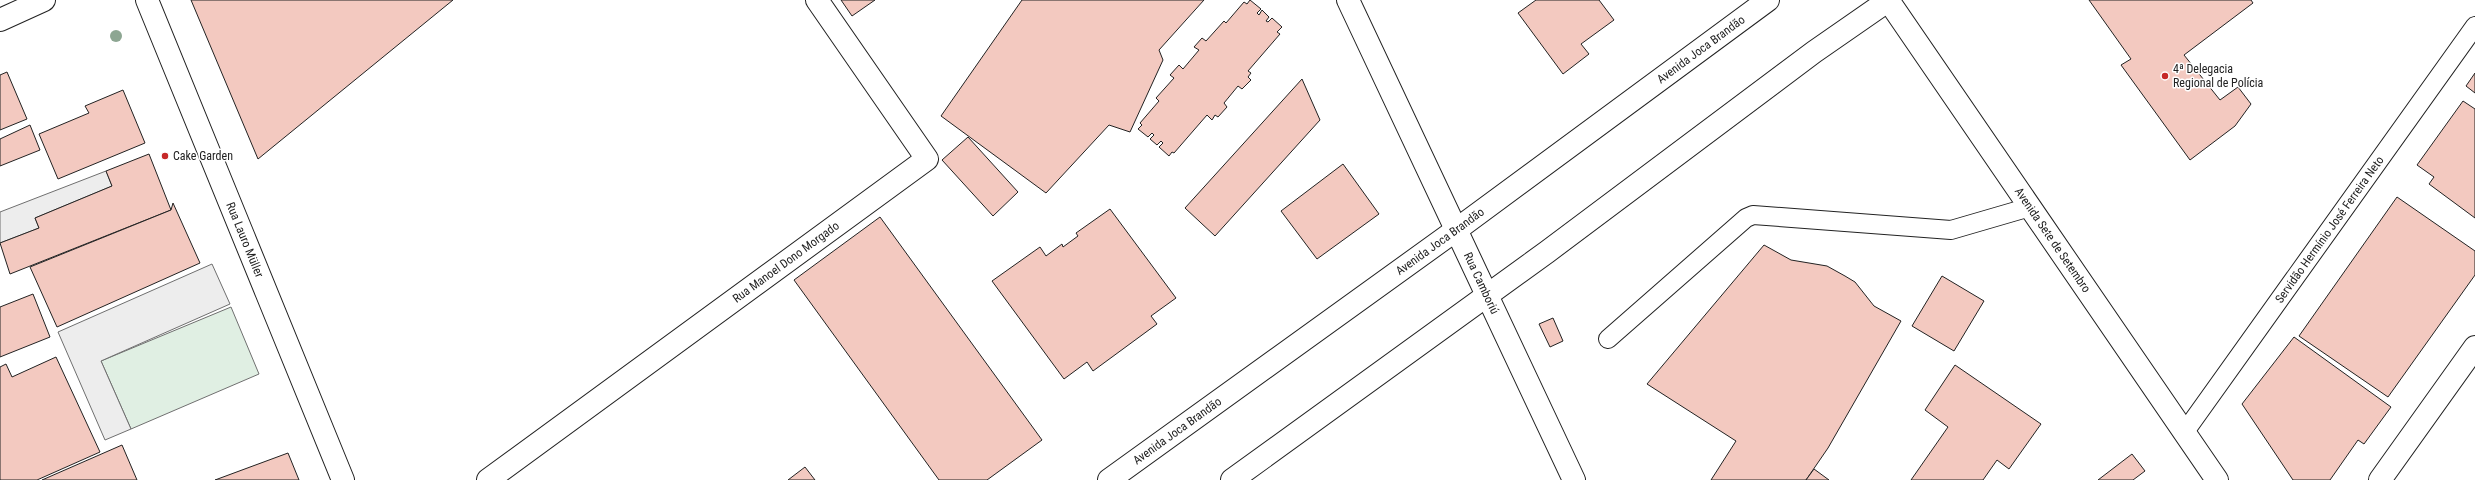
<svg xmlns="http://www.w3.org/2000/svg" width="2475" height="480" font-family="'Roboto Condensed',sans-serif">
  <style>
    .green { fill: #e0efe3; stroke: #6f6f6f }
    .parking { fill: #ededed; stroke: #6f6f6f }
    .building { fill: #f3c9c0; stroke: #222 }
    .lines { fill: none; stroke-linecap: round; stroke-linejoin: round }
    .service-casing { stroke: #222; stroke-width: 20 }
    .minor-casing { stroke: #222; stroke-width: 24 }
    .tertiary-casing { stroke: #222; stroke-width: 24 }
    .secondary-casing { stroke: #222; stroke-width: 24 }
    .primary-casing { stroke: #222; stroke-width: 24 }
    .service { stroke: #fff; stroke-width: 18 }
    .minor { stroke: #fff; stroke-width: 22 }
    .tertiary { stroke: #fff; stroke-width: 22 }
    .secondary { stroke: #fff; stroke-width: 22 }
    .primary { stroke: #fff; stroke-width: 22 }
    .tree { fill: #8da692 }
    .poi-dot { fill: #c62828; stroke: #fff; stroke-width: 1.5 }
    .labels { text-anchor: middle; stroke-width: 3; stroke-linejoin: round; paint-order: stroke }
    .street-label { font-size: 12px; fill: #222; stroke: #fff }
    .poi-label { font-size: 12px; fill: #222; stroke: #fff; text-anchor: start }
  </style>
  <rect width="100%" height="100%" fill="#fff"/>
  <path class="green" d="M231 307 259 374 131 429 101 361Z"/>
  <g class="parking">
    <path d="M106 171 112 186 35 218 39 228 0 243V212Z"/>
    <path d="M212 264 230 304 101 361 131 429 105 440 58 332Z"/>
  </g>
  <g class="building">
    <path d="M191 0H453L258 159Z"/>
    <path d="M841 0H875L852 16Z"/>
    <path d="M1022 0H1204L1159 50 1163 60 1130 132 1109 125 1046 193 941 116Z"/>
    <path d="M1250 0 1261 9 1257 13 1259 15 1262 10 1269 17 1266 21 1268 22 1272 18 1282 27 1277 32 1280 34 1248 71 1251 73 1248 77 1251 80 1242 89 1238 86 1224 103 1227 107 1218 117 1215 115 1212 120 1207 115 1174 153 1172 152 1169 156 1159 147 1163 143 1161 141 1157 145 1150 139 1154 135 1152 133 1148 137 1138 129 1142 125 1140 123 1159 101 1156 98 1174 78 1170 75 1179 65 1183 69 1199 50 1194 47 1202 38 1206 41 1224 21 1226 23 1244 2 1247 4Z"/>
    <path d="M1536 0H1599L1614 20 1581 44 1589 54 1563 74 1518 13Z"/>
    <path d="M2089 0H2251L2253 3 2184 55 2220 100 2238 87 2251 104 2235 126 2190 160 2121 65 2131 59Z"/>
    <path d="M7 72 27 119 0 130V75Z"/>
    <path d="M2475 73V93L2466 86Z"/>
    <path d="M1302 79 1320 120 1215 236 1185 208Z"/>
    <path d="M123 90 145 143 58 179 39 134 89 113 85 106Z"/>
    <path d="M2463 101 2475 109V218L2429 184 2434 177 2417 165Z"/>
    <path d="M30 125 40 150 0 166V139Z"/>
    <path d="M968 137 1018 192 993 216 942 160Z"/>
    <path d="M149 154 171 210 10 274 0 243 39 228 35 218 112 186 106 171Z"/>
    <path d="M1343 164 1379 214 1317 259 1281 211Z"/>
    <path d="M2397 197 2475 251V275L2388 397 2299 336Z"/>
    <path d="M173 203 200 263 57 327 30 267 171 210Z"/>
    <path d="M1110 209 1176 298 1151 316 1157 324 1093 371 1087 362 1064 379 992 281 1040 247 1046 256 1062 244 1063 247 1078 236 1076 233Z"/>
    <path d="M880 217 1042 440 987 480H939L794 280Z"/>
    <path d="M1764 245 1791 260 1827 266 1845 276 1855 282 1874 306 1901 321 1828 448 1806 480H1711L1736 441 1647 384Z"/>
    <path d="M1942 276 1984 301 1954 351 1912 326Z"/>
    <path d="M33 294 50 337 0 357V307Z"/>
    <path d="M1553 318 1563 341 1550 347 1539 324Z"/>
    <path d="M2294 337 2391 407 2364 444 2358 440 2330 480H2293L2242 404Z"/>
    <path d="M56 357 100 452 37 480H0V367L6 364 12 377Z"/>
    <path d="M1955 365 2041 424 2009 469 1997 460 1983 480H1911L1948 427 1925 410Z"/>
    <path d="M122 445 137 480H42Z"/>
    <path d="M288 453 299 480H215Z"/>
    <path d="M2132 454 2145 471 2133 480H2098Z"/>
    <path d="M805 467 815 480H788Z"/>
    <path d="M1814 469 1829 480H1806Z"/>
  </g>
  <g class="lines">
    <g class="service-casing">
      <g id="service">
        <path d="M1608 339 1746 218 1753 215 1951 230 2030 207"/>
        <path id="s1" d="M2184 433 2475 26"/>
      </g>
    </g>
    <g class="minor-casing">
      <g id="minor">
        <path d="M0 20 44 0"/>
        <path id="s2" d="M488 480 927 159 817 0"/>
        <path d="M2380 480 2475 347"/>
      </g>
    </g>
    <g class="tertiary-casing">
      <g id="tertiary">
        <path id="s3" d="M1348 0 1574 480"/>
      </g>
    </g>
    <g class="secondary-casing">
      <g id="secondary">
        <path id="s4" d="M147 0 343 480"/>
        <path id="s5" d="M1109 480 1456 230 1768 0"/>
        <path d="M1232 480 1547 252 1814 52 1889 0"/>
      </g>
    </g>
    <g class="primary-casing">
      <g id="primary">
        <path id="s6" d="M1888 0 2217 480"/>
      </g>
    </g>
    <use href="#service" class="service"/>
    <use href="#minor" class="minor"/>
    <use href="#tertiary" class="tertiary"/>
    <use href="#secondary" class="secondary"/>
    <use href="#primary" class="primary"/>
  </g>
  <circle class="tree" cx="116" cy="36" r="6"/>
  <g class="poi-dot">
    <circle cx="2165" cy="76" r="4"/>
    <circle cx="165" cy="156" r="4"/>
  </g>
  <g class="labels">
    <g class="street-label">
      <text dy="4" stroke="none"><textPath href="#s5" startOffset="732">Avenida Joca Brandão</textPath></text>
      <text dy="4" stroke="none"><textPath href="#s1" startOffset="250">Servidão Hermínio José Ferreira Neto</textPath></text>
      <text dy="4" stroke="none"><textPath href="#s4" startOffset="259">Rua Lauro Müller</textPath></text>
      <text dy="4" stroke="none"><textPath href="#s6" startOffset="291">Avenida Sete de Setembro</textPath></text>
      <text dy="4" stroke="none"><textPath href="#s5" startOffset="408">Avenida Joca Brandão</textPath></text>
      <text dy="4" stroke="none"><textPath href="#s2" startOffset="369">Rua Manoel Dono Morgado</textPath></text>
      <text dy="4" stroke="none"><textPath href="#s3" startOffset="313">Rua Camboriú</textPath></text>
      <text dy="4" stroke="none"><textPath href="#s5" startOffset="84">Avenida Joca Brandão</textPath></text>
    </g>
    <g class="poi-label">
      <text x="2173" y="73">4ª Delegacia<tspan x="2173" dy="14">Regional de Polícia</tspan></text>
      <text x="173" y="160">Cake Garden</text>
    </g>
  </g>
</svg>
